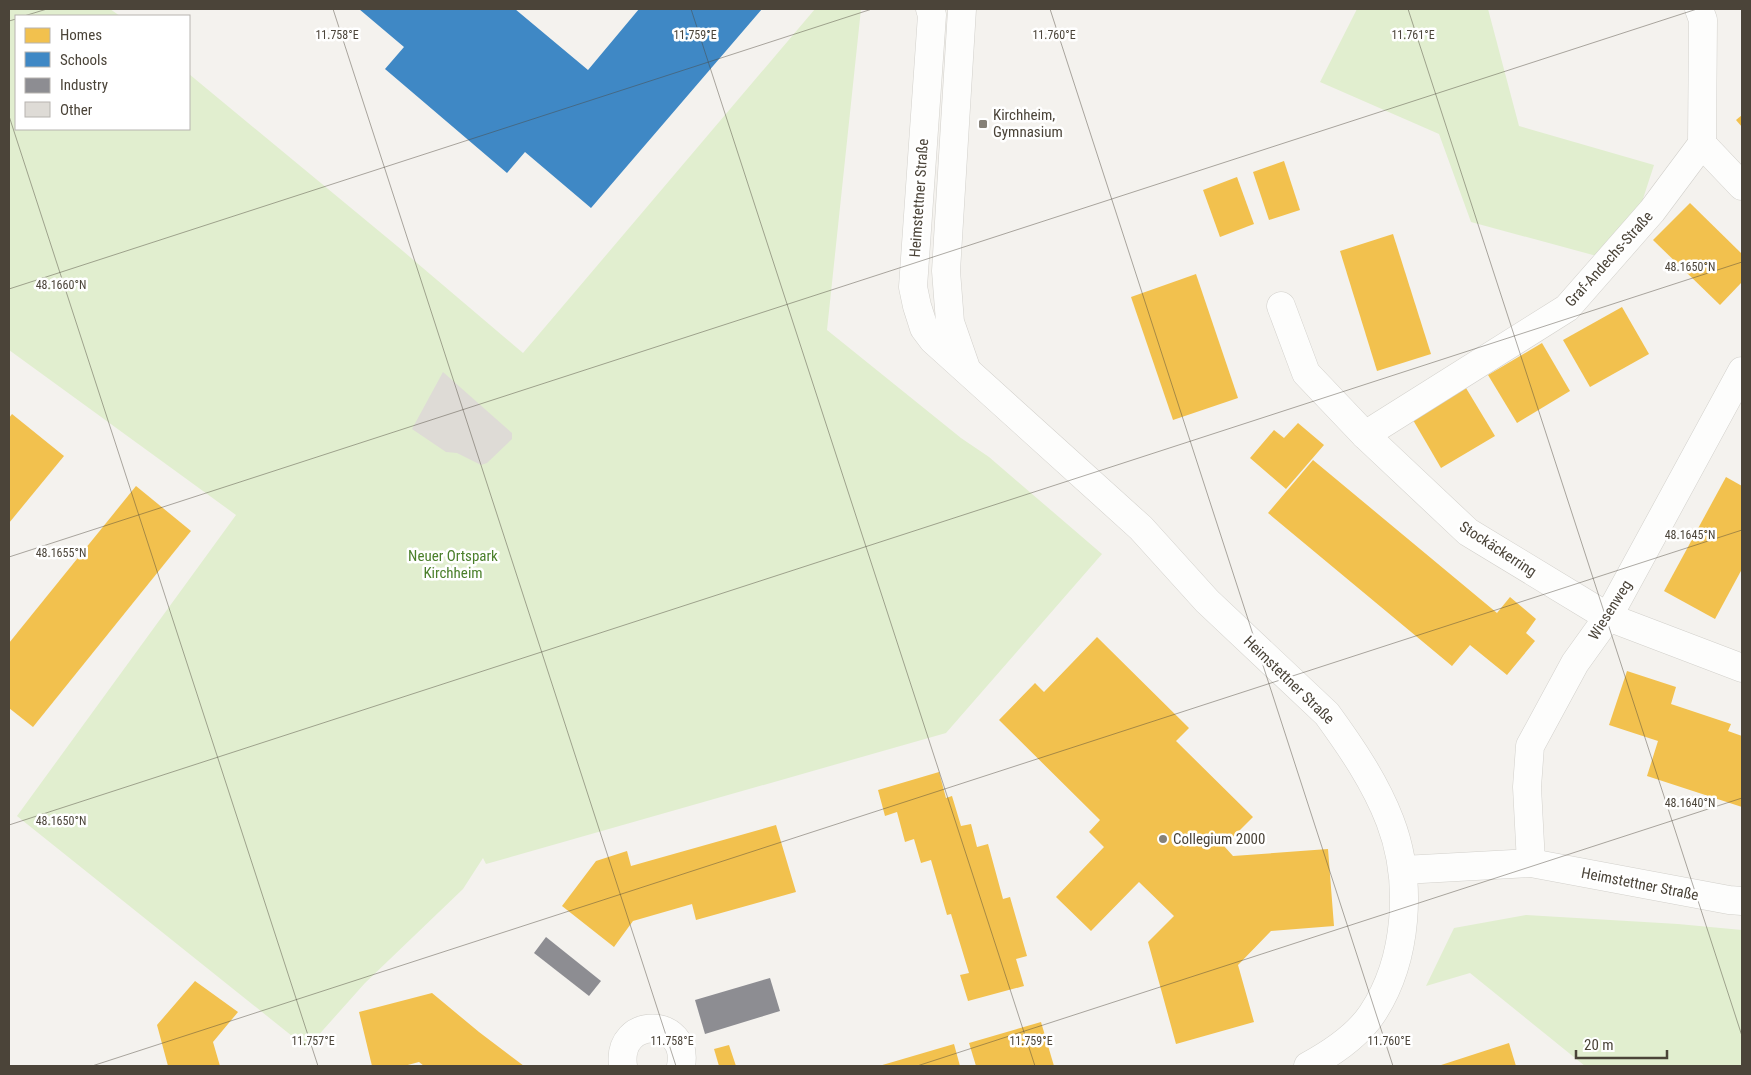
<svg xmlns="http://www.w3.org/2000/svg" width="1751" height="1075" font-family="'Roboto Condensed',sans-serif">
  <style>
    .green { fill: #e1eecf }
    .homes { fill: #f2c14e }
    .schools { fill: #3f88c5 }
    .industry { fill: #8d8d92 }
    .building { fill: #dedbd6 }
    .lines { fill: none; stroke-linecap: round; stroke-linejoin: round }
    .minor-casing { stroke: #d2d0cb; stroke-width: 29 }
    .minor { stroke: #fdfdfc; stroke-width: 28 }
    .ticks { fill: none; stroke: #4b4439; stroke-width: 1; stroke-opacity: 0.45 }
    .poi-dot { fill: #868178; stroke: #fff; stroke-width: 2 }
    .labels { text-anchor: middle; stroke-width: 5; stroke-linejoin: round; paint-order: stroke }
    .poi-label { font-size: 15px; fill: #4b4439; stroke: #fff; text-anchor: start }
    .street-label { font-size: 15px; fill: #4b4439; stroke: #fff }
    .park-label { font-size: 15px; fill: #4a7f2a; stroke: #fff }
    .ticks-label { font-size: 12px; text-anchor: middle; fill: #4b4439; stroke: #fff; stroke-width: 5; stroke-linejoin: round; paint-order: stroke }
  </style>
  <rect width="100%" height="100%" fill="#f4f2ee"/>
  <g class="green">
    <path d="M9 9H110L120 16H16V129H189V74L397 246 523 353 815 9H861L827 330 961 438 989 457 1102 554 946 733 486 864 483 858 463 889 365 983 307 1048 17 816 236 515 9 350Z"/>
    <path d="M1357 9H1488L1519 126 1654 165 1640 208 1604 258 1471 222 1439 134 1320 82Z"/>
    <path d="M1526 915 1678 924 1742 930V1066H1585L1470 973 1426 986 1454 928Z"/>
  </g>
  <g class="homes">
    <path d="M1742 115V127L1736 120Z"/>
    <path d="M1284 161 1300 210 1269 220 1253 172Z"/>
    <path d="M1237 177 1254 224 1220 237 1203 190Z"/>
    <path d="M1690 203 1742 254V282L1720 305 1653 240Z"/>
    <path d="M1393 234 1431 354 1377 371 1340 251Z"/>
    <path d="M1196 274 1238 398 1173 420 1131 297Z"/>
    <path d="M1622 307 1649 354 1590 387 1563 340Z"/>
    <path d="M1542 343 1570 391 1517 423 1488 375Z"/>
    <path d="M1466 388 1495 436 1441 468 1413 420Z"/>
    <path d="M12 414 64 456 9 523V418Z"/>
    <path d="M1298 423 1324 445 1286 489 1250 458 1274 430 1284 438Z"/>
    <path d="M1313 460 1497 613 1510 597 1536 619 1526 633 1535 641 1507 675 1470 645 1452 666 1268 513Z"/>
    <path d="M1726 477 1742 486V569L1715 619 1664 591Z"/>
    <path d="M136 486 191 531 33 727 9 708V643Z"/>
    <path d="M1097 637 1189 728 1176 741 1253 817 1224 846 1233 856 1328 849 1334 926 1271 931 1238 965 1254 1022 1176 1044 1148 942 1174 916 1139 882 1091 931 1056 897 1104 847 1089 832 1100 820 999 720 1035 683 1044 692Z"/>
    <path d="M1627 671 1676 687 1671 704 1731 724 1728 731 1742 736V807L1647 776 1658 741 1609 725Z"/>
    <path d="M939 772 946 798 952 796 961 826 971 824 977 847 988 844 1003 899 1010 897 1027 956 1016 959 1024 986 968 1001 960 975 969 973 951 914 947 915 931 860 921 863 914 839 905 842 897 812 885 816 878 790Z"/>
    <path d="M776 825 796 892 696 920 692 904 633 921 614 947 562 906 596 861 627 851 631 866Z"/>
    <path d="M195 981 238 1012 213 1042 220 1066H168L157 1025Z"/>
    <path d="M432 993 479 1032 524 1066H424L419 1062 404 1066H372L359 1012Z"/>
    <path d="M1041 1022 1054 1066H976L969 1043Z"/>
    <path d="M1509 1043 1516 1066H1438Z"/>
    <path d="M954 1044 960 1066H879Z"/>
    <path d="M729 1045 736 1066H719L714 1049Z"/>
  </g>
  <path class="schools" d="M359 9H515L588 70 639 9H762L591 208 525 152 507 173 385 69 404 47Z"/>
  <g class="industry">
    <path d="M546 937 601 981 589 996 534 953Z"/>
    <path d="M770 978 780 1011 705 1034 695 1000Z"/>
  </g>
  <path class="building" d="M443 372 512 433V439L487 463 481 465 457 453 446 452 412 429Z"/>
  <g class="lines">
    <g class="minor-casing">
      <g id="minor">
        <path d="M930 9 932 15 913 287 917 306 924 328 933 340 1141 528 1207 601 1327 714C1351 747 1375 782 1390 821 1413 881 1408 960 1372 1014 1358 1035 1330 1054 1308 1066"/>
        <path d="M962 9 946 271 950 322 966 368"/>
        <path d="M1702 144 1742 186"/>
        <path d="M1281 306 1306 373 1365 435 1468 532 1608 617 1742 668"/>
        <path d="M1365 435 1567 308 1652 211 1702 144 1703 20 1699 9"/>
        <path d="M1531 863 1527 787 1530 746 1575 663 1608 617 1742 371"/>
        <path d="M1403 870 1531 863 1729 900 1742 901"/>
        <path d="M623 1066C616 1015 690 1017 681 1066"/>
      </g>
    </g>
    <use href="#minor" class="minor"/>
  </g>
  <path class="ticks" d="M333 9 676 1066M691 9 1035 1066M1050 9 1393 1066M1408 9 1742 1036M24 16 47 9M9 21 16 19M9 116 318 1066M9 289 872 9M9 557 1697 9M9 825 1742 262M92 1066 1742 530M917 1066 1742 798"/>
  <g class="poi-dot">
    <rect x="978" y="119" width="10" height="10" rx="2.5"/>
    <circle cx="1163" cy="839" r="5"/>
  </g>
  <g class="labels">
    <g class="poi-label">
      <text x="993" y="120">Kirchheim,<tspan x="993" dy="17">Gymnasium</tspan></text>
      <text x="1173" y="844">Collegium 2000</text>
    </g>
    <g class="street-label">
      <text transform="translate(919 198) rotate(-86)" y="5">Heimstettner Straße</text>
      <text transform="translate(1609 259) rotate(-48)" y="5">Graf-Andechs-Straße</text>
      <text transform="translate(1498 549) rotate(33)" y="5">Stockäckerring</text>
      <text transform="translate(1610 610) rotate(-58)" y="5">Wiesenweg</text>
      <text transform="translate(1289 680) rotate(44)" y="5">Heimstettner Straße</text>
      <text transform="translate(1640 884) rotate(11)" y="5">Heimstettner Straße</text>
    </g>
    <g class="park-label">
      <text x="453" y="561">Neuer Ortspark<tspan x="453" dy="17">Kirchheim</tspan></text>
    </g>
  </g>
  <g class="ticks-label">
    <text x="337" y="39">11.758°E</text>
    <text x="695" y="39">11.759°E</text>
    <text x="1054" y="39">11.760°E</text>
    <text x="1413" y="39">11.761°E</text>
    <text x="1690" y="271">48.1650°N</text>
    <text x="61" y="289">48.1660°N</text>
    <text x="1690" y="539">48.1645°N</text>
    <text x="61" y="557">48.1655°N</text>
    <text x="1690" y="807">48.1640°N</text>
    <text x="61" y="825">48.1650°N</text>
    <text x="313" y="1045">11.757°E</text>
    <text x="672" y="1045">11.758°E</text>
    <text x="1031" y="1045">11.759°E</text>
    <text x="1389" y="1045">11.760°E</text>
  </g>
  <rect width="1751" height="1075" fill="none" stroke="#4b4439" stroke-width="20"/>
  <rect x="15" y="15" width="175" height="115" fill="#ffffff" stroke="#b7b4b0"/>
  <rect x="25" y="28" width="25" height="15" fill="#f2c14e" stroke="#b7b4b0"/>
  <text x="60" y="40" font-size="15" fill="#4b4439">Homes</text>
  <rect x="25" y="52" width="25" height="15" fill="#3f88c5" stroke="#b7b4b0"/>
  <text x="60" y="65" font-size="15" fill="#4b4439">Schools</text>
  <rect x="25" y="78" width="25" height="15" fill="#8d8d92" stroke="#b7b4b0"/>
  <text x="60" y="90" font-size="15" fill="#4b4439">Industry</text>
  <rect x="25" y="102" width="25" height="15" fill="#dedbd6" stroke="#b7b4b0"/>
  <text x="60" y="115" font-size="15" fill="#4b4439">Other</text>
  <path d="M1576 1050v8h91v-8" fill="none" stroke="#4b4439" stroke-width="2.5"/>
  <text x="1584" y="1050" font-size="15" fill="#4b4439" stroke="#ffffff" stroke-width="4" paint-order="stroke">20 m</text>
</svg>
